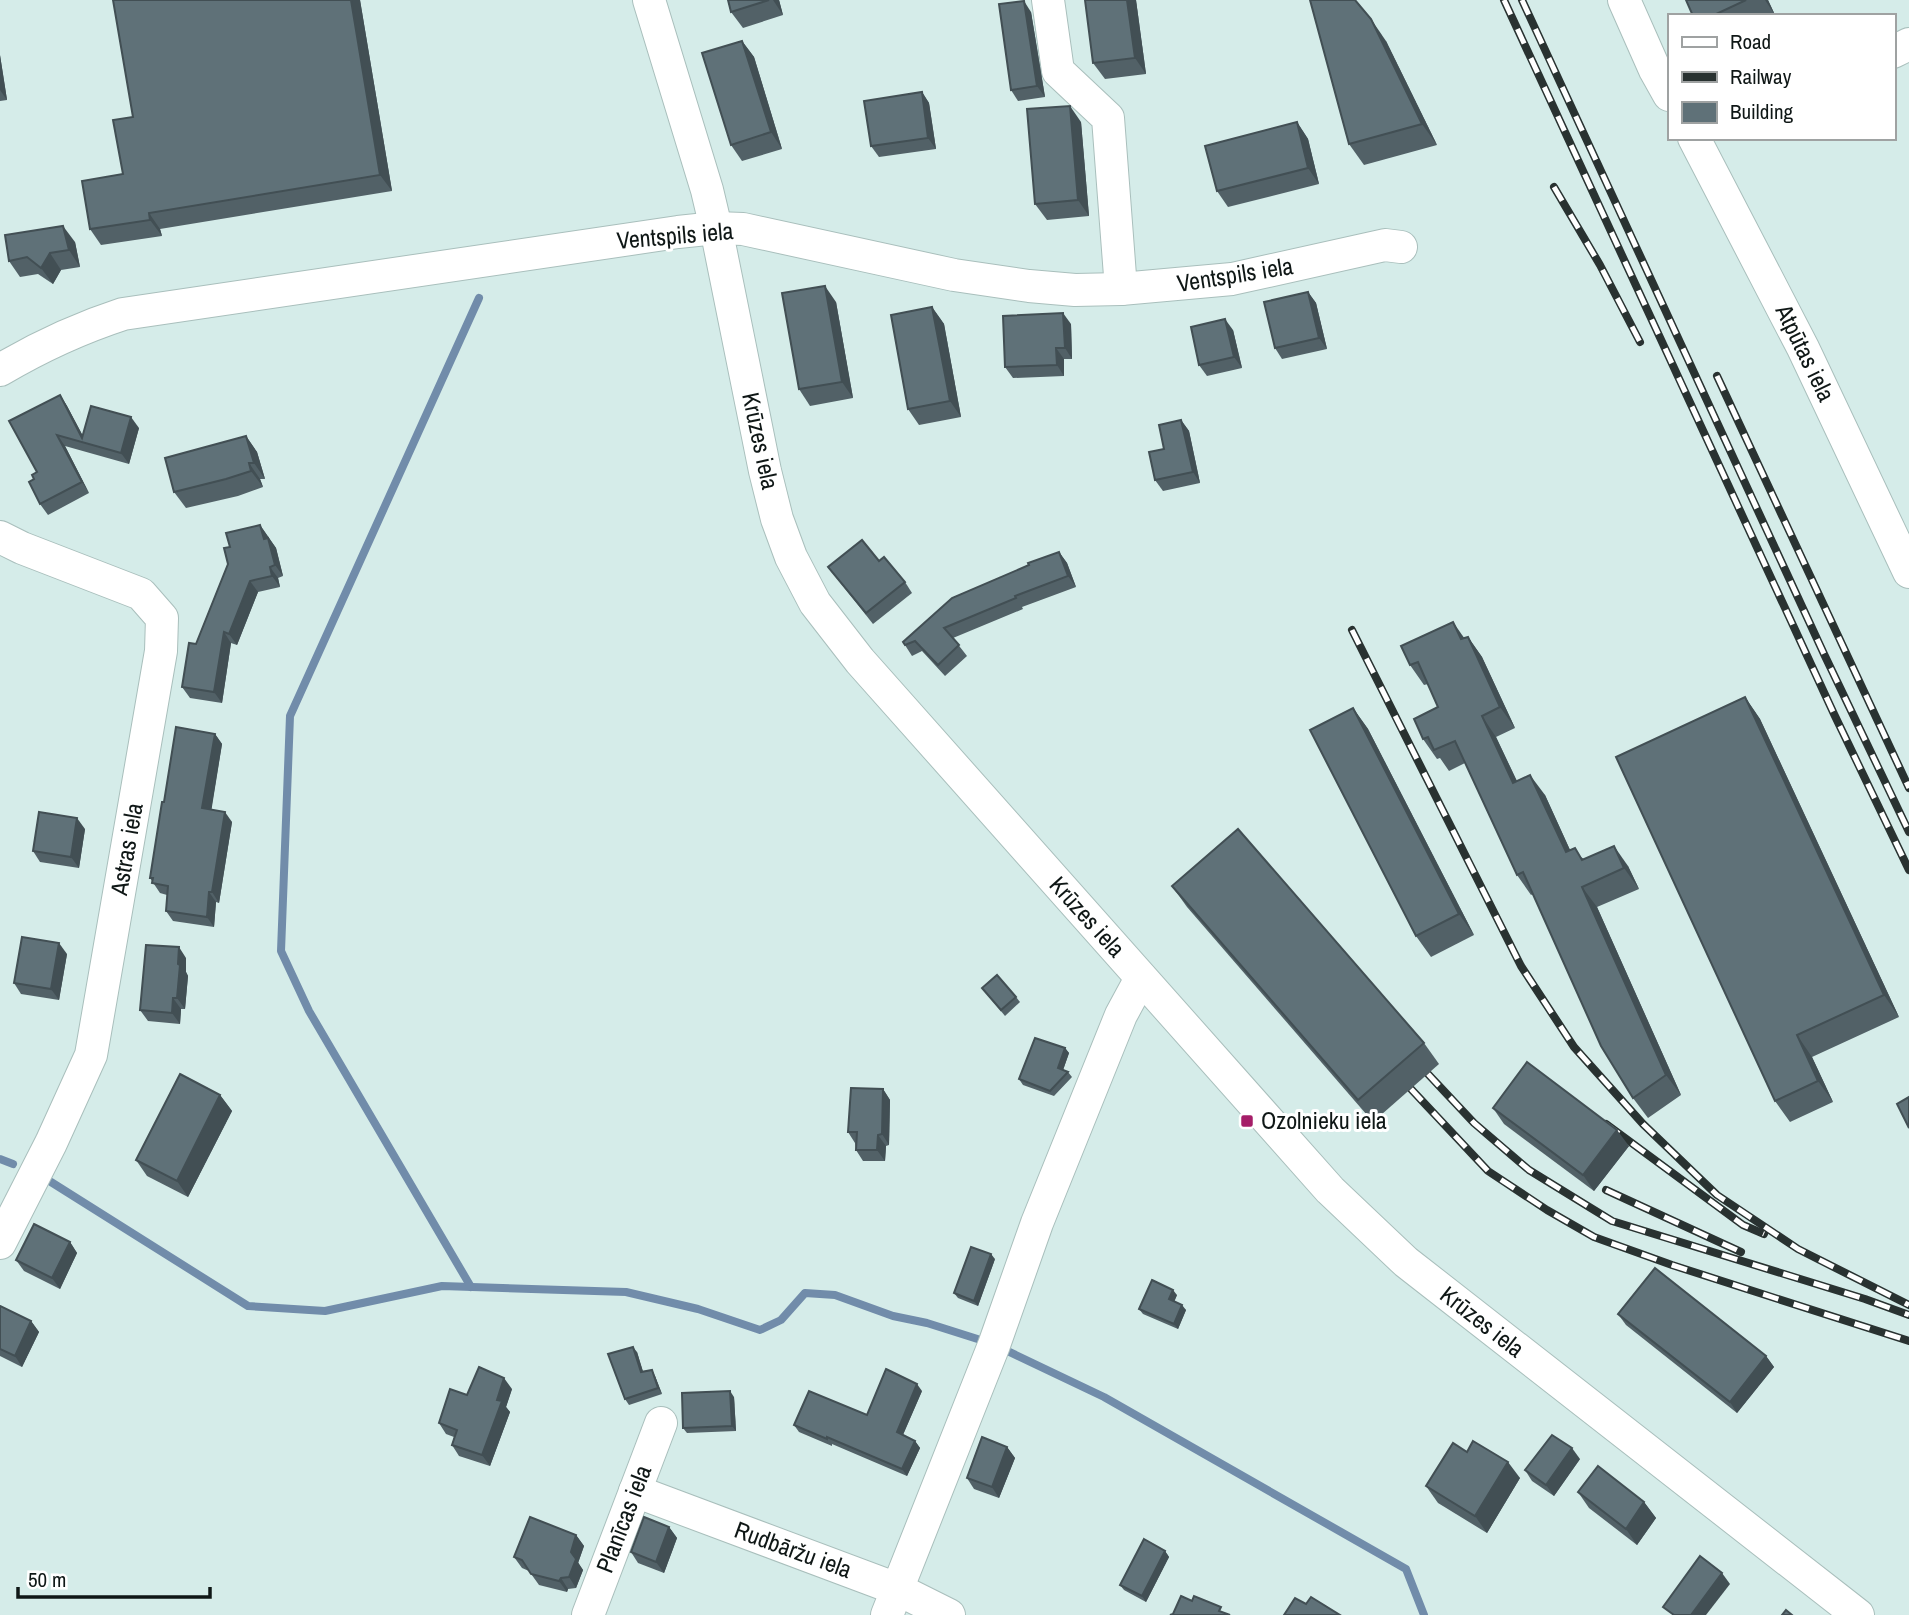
<svg xmlns="http://www.w3.org/2000/svg" width="1909" height="1615" font-family="'Archivo Narrow',sans-serif">
  <style>
    .lines { fill: none; stroke-linecap: round; stroke-linejoin: round }
    .stream { stroke: #718caa; stroke-width: 8 }
    .minor-casing { stroke: #a9bfbc; stroke-width: 34 }
    .minor { stroke: #fff; stroke-width: 32 }
    .rail-casing { stroke: #293231; stroke-width: 8 }
    .rail { stroke: #fff; stroke-width: 5; stroke-dasharray: 16; stroke-linecap: butt }
    .wall { fill: #526167 }
    .shaded-wall { fill: #424f54 }
    .building { fill: #5f7178; stroke: #424f54; stroke-width: 2 }
    .poi-dot { fill: #a51e68; stroke: #fff; stroke-width: 2.5 }
    .labels { text-anchor: middle; stroke-width: 6; stroke-linejoin: round; paint-order: stroke }
    .street-label { font-size: 24px; fill: #0f1716; stroke: #fff }
    .poi-label { font-size: 24px; fill: #0f1716; stroke: #fff; text-anchor: start }
  </style>
  <rect width="100%" height="100%" fill="#d5ece9"/>
  <g class="lines">
    <g class="stream">
      <path d="M0 1159 13 1164"/>
      <path d="M51 1182 248 1306 325 1311 442 1286 626 1292 698 1309 760 1330 781 1320 805 1293 835 1295 893 1316 927 1323 987 1342"/>
      <path d="M471 1287 309 1011 281 951 290 716 479 298"/>
      <path d="M999 1347 1104 1397 1406 1569 1424 1615"/>
    </g>
    <g class="minor-casing">
      <g id="minor">
        <path d="M649 0 707 190 716 228 765 471 777 519 791 557 815 603 860 661 1330 1190 1406 1262 1858 1615"/>
        <path d="M1048 0 1058 71 1108 118 1121 289"/>
        <path d="M1624 0 1655 70 1669 95"/>
        <path d="M1893 52 1909 44"/>
        <path d="M1694 138 1803 348 1909 572"/>
        <path d="M0 370C39 347 80 328 123 314L678 232 716 228 743 229 954 275 1029 286 1075 290 1121 289 1232 279 1385 245 1401 247"/>
        <path d="M0 537 22 548 141 594 162 618 161 651 91 1055 51 1143 0 1243"/>
        <path d="M635 1491 897 1589 949 1615"/>
        <path d="M588 1615 661 1423"/>
        <path d="M887 1615 994 1345 1037 1223 1121 1015 1141 978"/>
      </g>
    </g>
    <use href="#minor" class="minor"/>
    <g class="rail-casing">
      <g id="rail">
        <path d="M1504 0 1834 714 1909 870"/>
        <path d="M1522 0 1824 654 1909 832"/>
        <path d="M1554 187 1600 265 1640 342"/>
        <path d="M1717 376 1909 788"/>
        <path d="M1352 630 1521 966 1574 1047 1643 1124 1717 1195 1798 1249 1909 1305"/>
        <path d="M1428 1074 1474 1123 1529 1170 1612 1221 1865 1299 1909 1315"/>
        <path d="M1411 1089 1488 1171 1547 1210 1594 1237 1672 1265 1909 1341"/>
        <path d="M1606 1124 1743 1225 1764 1234"/>
        <path d="M1606 1190 1741 1252"/>
      </g>
    </g>
    <use href="#rail" class="rail"/>
  </g>
  <g class="wall">
    <path d="M113 0H360L392 191 160 229 162 236 101 245 90 229 123 174 133 117Z"/>
    <path d="M728 0H779L783 15 743 28 731 12Z"/>
    <path d="M1136 0 1146 74 1105 79 1093 63Z"/>
    <path d="M1686 0H1768L1775 15 1773 16H1693Z"/>
    <path d="M1031 12 1045 97 1018 101 1011 90Z"/>
    <path d="M742 41 754 57 782 149 742 161 731 145Z"/>
    <path d="M1386 41 1437 145 1364 165 1349 144Z"/>
    <path d="M0 55 7 100 0 101Z"/>
    <path d="M922 92 929 103 936 149 879 157 871 146Z"/>
    <path d="M1081 122 1089 216 1047 220 1035 204Z"/>
    <path d="M1297 122 1308 139 1319 184 1228 207 1217 191Z"/>
    <path d="M75 242 80 267 61 270 53 284 38 274 20 277 9 261Z"/>
    <path d="M1308 292 1316 303 1327 349 1282 359 1275 348Z"/>
    <path d="M836 302 853 398 810 406 799 389Z"/>
    <path d="M932 307 944 324 961 417 919 425 908 409Z"/>
    <path d="M1071 324 1072 359H1064V376L1013 378 1005 367Z"/>
    <path d="M1233 330 1242 368 1207 376 1199 365Z"/>
    <path d="M60 395 67 406 83 436 139 428 129 464 65 446 89 493 48 515 40 504 34 479Z"/>
    <path d="M1181 420 1189 431 1200 483 1163 491 1155 480 1164 449Z"/>
    <path d="M246 436 257 452 265 479H260L263 487 238 496 186 508 174 492Z"/>
    <path d="M260 525 276 548 283 576 278 578 280 587 258 592 237 645 231 643 222 703 190 698 182 687 196 644 228 564 230 547Z"/>
    <path d="M1059 552 1067 563 1076 587 1022 607 1023 609 953 638 967 656 945 676 922 651 912 656 903 642 1029 565Z"/>
    <path d="M879 561 905 582 912 593 873 624 828 567Z"/>
    <path d="M1468 637 1482 657 1515 728 1496 737 1517 781 1545 795 1570 850 1584 859 1628 866 1639 889 1597 907 1681 1095 1648 1118 1633 1098 1533 894 1531 895 1517 875 1465 763 1449 771 1440 758 1437 759 1423 739 1438 707 1428 684 1424 685 1410 665Z"/>
    <path d="M1745 697 1760 719 1899 1017 1812 1057 1833 1102 1790 1122 1775 1101Z"/>
    <path d="M1353 708 1368 729 1474 935 1431 957 1416 936Z"/>
    <path d="M215 734 222 744 211 810 232 822 219 903 216 902 214 927 173 921 166 911 167 895 160 893 150 878 164 802Z"/>
    <path d="M85 829 79 868 40 862 33 851Z"/>
    <path d="M1172 886 1424 1043 1439 1064 1373 1122 1187 907Z"/>
    <path d="M67 954 59 1000 21 994 14 983Z"/>
    <path d="M186 958V972L188 976 185 1009H181L180 1024 148 1021 140 1010Z"/>
    <path d="M982 988 1016 997 1020 1002 1005 1016Z"/>
    <path d="M1065 1048 1069 1053 1063 1070 1068 1072 1072 1077 1054 1096 1023 1085 1019 1079Z"/>
    <path d="M883 1089 890 1100 889 1145 886 1146 885 1161H863L856 1150 855 1143 848 1132Z"/>
    <path d="M220 1095 232 1111 188 1197 147 1176 136 1160Z"/>
    <path d="M1493 1108 1629 1146 1594 1191 1504 1124Z"/>
    <path d="M70 1242 77 1253 60 1289 24 1271 16 1260Z"/>
    <path d="M995 1259 978 1306 958 1298 954 1293Z"/>
    <path d="M1177 1295 1174 1301 1186 1310 1178 1329 1143 1314 1139 1309Z"/>
    <path d="M0 1306 31 1321 39 1332 22 1367 0 1356Z"/>
    <path d="M1618 1314 1766 1356 1774 1367 1737 1413 1626 1325Z"/>
    <path d="M637 1352 643 1372 655 1376 662 1394 629 1405 625 1399Z"/>
    <path d="M512 1389 506 1407 510 1412 490 1466 459 1456 452 1445 454 1437 446 1434 439 1423 467 1395Z"/>
    <path d="M922 1391 903 1435 915 1441 920 1448 907 1476 832 1444V1446L799 1432 794 1425 867 1415Z"/>
    <path d="M734 1397 736 1431 687 1433 683 1428Z"/>
    <path d="M1007 1447 1015 1458 999 1498 974 1489 967 1478Z"/>
    <path d="M1467 1452 1520 1478 1487 1533 1438 1503 1426 1486Z"/>
    <path d="M1580 1459 1554 1496 1532 1481 1525 1470Z"/>
    <path d="M1578 1492 1644 1502 1656 1518 1637 1545 1589 1508Z"/>
    <path d="M669 1527 677 1538 664 1573 638 1563 631 1552Z"/>
    <path d="M576 1535 584 1546 578 1563 583 1570 576 1588 568 1589 567 1592 539 1585 529 1571 522 1568 514 1557Z"/>
    <path d="M1165 1551 1169 1557 1146 1602 1124 1590 1120 1585Z"/>
  </g>
  <g class="shaded-wall">
    <path d="M351 0H360L392 191 380 175Z"/>
    <path d="M773 0H779L783 15Z"/>
    <path d="M1127 0H1136L1146 74 1135 58Z"/>
    <path d="M1765 0H1768L1775 15Z"/>
    <path d="M1024 1 1031 12 1045 97 1037 86Z"/>
    <path d="M1371 19 1386 41 1437 145 1422 124Z"/>
    <path d="M742 41 754 57 782 149 771 132Z"/>
    <path d="M0 55 7 100 0 90Z"/>
    <path d="M922 92 929 103 936 149 928 138Z"/>
    <path d="M1070 106 1081 122 1089 216 1078 200Z"/>
    <path d="M1297 122 1308 139 1319 184 1308 168Z"/>
    <path d="M149 213 160 229 162 236 150 220Z"/>
    <path d="M63 226 75 242 80 267 69 250Z"/>
    <path d="M50 253 61 270 53 284 41 268Z"/>
    <path d="M825 286 836 302 853 398 842 382Z"/>
    <path d="M1308 292 1316 303 1327 349 1319 338Z"/>
    <path d="M932 307 944 324 961 417 950 401Z"/>
    <path d="M1063 313 1071 324 1072 359 1065 348Z"/>
    <path d="M1225 319 1233 330 1242 368 1234 357Z"/>
    <path d="M1056 348 1064 359V376L1057 365Z"/>
    <path d="M60 395 67 406 87 444 82 438Z"/>
    <path d="M131 417 139 428 129 464 121 453Z"/>
    <path d="M1181 420 1189 431 1200 483 1193 472Z"/>
    <path d="M57 435 65 446 89 493 82 482Z"/>
    <path d="M246 436 257 452 265 479 254 463Z"/>
    <path d="M249 463 260 479 263 487 251 471Z"/>
    <path d="M260 525 276 548 283 576 275 565 264 539Z"/>
    <path d="M1059 552 1067 563 1076 587 1068 576Z"/>
    <path d="M270 567 278 578 280 587 272 576Z"/>
    <path d="M250 581 258 592 237 645 229 634Z"/>
    <path d="M1453 622 1467 642 1461 639Z"/>
    <path d="M224 632 231 643 222 703 214 692Z"/>
    <path d="M1468 637 1482 657 1515 728 1500 707Z"/>
    <path d="M1745 697 1760 719 1899 1017 1884 995Z"/>
    <path d="M1353 708 1368 729 1474 935 1459 914Z"/>
    <path d="M1482 716 1496 737 1527 803 1513 783Z"/>
    <path d="M215 734 222 744 210 819 202 808Z"/>
    <path d="M1530 775 1545 795 1580 872 1566 852Z"/>
    <path d="M225 812 232 822 219 903 212 892Z"/>
    <path d="M77 818 85 829 79 868 71 857Z"/>
    <path d="M1614 846 1628 866 1639 889 1624 868Z"/>
    <path d="M1582 887 1597 907 1681 1095 1666 1075Z"/>
    <path d="M209 892 216 902 214 927 207 917Z"/>
    <path d="M59 943 67 954 59 1000 51 989Z"/>
    <path d="M179 947 186 958V972L188 976 185 1009 177 998Z"/>
    <path d="M173 998 181 1009 180 1024 172 1013Z"/>
    <path d="M1797 1035 1812 1057 1833 1102 1818 1081Z"/>
    <path d="M1065 1048 1069 1053 1062 1073 1058 1068Z"/>
    <path d="M883 1089 890 1100 889 1145 882 1134Z"/>
    <path d="M220 1095 232 1111 188 1197 177 1181Z"/>
    <path d="M1617 1130 1629 1146 1594 1191 1583 1175Z"/>
    <path d="M878 1135 886 1146 885 1161 877 1150Z"/>
    <path d="M70 1242 77 1253 60 1289 52 1278Z"/>
    <path d="M991 1254 995 1259 978 1306 974 1301Z"/>
    <path d="M1173 1290 1177 1295 1173 1305 1169 1299Z"/>
    <path d="M1182 1305 1186 1310 1178 1329 1174 1324Z"/>
    <path d="M31 1321 39 1332 22 1367 15 1356Z"/>
    <path d="M633 1347 637 1352 645 1378 641 1372Z"/>
    <path d="M1766 1356 1774 1367 1737 1413 1730 1402Z"/>
    <path d="M652 1370 655 1376 662 1394 658 1388Z"/>
    <path d="M504 1378 512 1389 506 1407 510 1412 490 1466 482 1455 497 1400Z"/>
    <path d="M917 1384 922 1391 901 1439 897 1432Z"/>
    <path d="M730 1391 734 1397 736 1431 732 1426Z"/>
    <path d="M915 1441 920 1448 907 1476 902 1469Z"/>
    <path d="M1007 1447 1015 1458 999 1498 992 1487Z"/>
    <path d="M1572 1448 1580 1459 1554 1496 1546 1485Z"/>
    <path d="M1508 1462 1520 1478 1487 1533 1475 1516Z"/>
    <path d="M1644 1502 1656 1518 1637 1545 1626 1529Z"/>
    <path d="M669 1527 677 1538 664 1573 656 1562Z"/>
    <path d="M576 1535 584 1546 578 1563 571 1552Z"/>
    <path d="M1165 1551 1169 1557 1146 1602 1142 1596Z"/>
    <path d="M576 1559 583 1570 576 1588 569 1577Z"/>
    <path d="M1722 1573 1730 1584 1706 1615H1691Z"/>
    <path d="M561 1578 568 1589 567 1592 559 1581Z"/>
  </g>
  <g class="building">
    <path d="M113 0H351L380 175 149 213 150 220 90 229 82 181 123 174 113 120 133 117Z"/>
    <path d="M728 0H769L731 12Z"/>
    <path d="M1085 0H1127L1135 58 1093 63Z"/>
    <path d="M1310 0H1355L1371 19 1422 124 1349 144Z"/>
    <path d="M1686 0H1746L1712 16H1693Z"/>
    <path d="M1024 1 1037 86 1011 90 999 4Z"/>
    <path d="M742 41 771 132 731 145 702 53Z"/>
    <path d="M922 92 928 138 871 146 864 101Z"/>
    <path d="M1070 106 1078 200 1035 204 1027 109Z"/>
    <path d="M1297 122 1308 168 1217 191 1205 146Z"/>
    <path d="M63 226 69 250 50 253 41 268 27 257 9 261 5 235Z"/>
    <path d="M825 286 842 382 799 389 782 293Z"/>
    <path d="M1308 292 1319 338 1275 348 1264 302Z"/>
    <path d="M932 307 950 401 908 409 891 315Z"/>
    <path d="M1063 313 1065 348H1056L1057 365 1005 367 1003 316Z"/>
    <path d="M1225 319 1234 357 1199 365 1191 327Z"/>
    <path d="M60 395 82 438 91 406 131 417 121 453 57 435 82 482 40 504 29 482 34 479 32 475 37 472 9 421Z"/>
    <path d="M1181 420 1193 472 1155 480 1149 452 1164 449 1159 425Z"/>
    <path d="M246 436 254 463H249L251 471 226 479 174 492 165 458Z"/>
    <path d="M260 525 264 539 268 538 275 565 270 567 272 576 250 581 229 634 224 632 214 692 182 687 189 643 196 644 228 564 224 548 230 547 226 533Z"/>
    <path d="M862 540 879 561 884 557 905 582 866 613 828 567Z"/>
    <path d="M1059 552 1068 576 1015 596 1016 598 944 628 959 645 938 665 915 641 905 645 903 642 952 598 1029 565 1028 563Z"/>
    <path d="M1453 622 1461 639 1468 637 1500 707 1482 716 1513 783 1530 775 1566 852 1575 848 1582 860 1614 846 1624 868 1582 887 1666 1075 1633 1098 1601 1046 1523 872 1517 875 1455 741 1434 750 1428 737 1423 739 1414 719 1438 707 1418 662 1410 665 1401 646Z"/>
    <path d="M1745 697 1884 995 1797 1035 1818 1081 1775 1101 1616 757Z"/>
    <path d="M1353 708 1459 914 1416 936 1310 730Z"/>
    <path d="M176 727 215 734 202 808 225 812 212 892H209L207 917 166 911 168 886 152 883 153 878H150L162 802H164Z"/>
    <path d="M39 812 77 818 71 857 33 851Z"/>
    <path d="M1238 829 1424 1043 1358 1100 1172 886Z"/>
    <path d="M22 937 59 943 51 989 14 983Z"/>
    <path d="M146 945 179 947 178 964 180 965 177 998H173L172 1013 140 1010Z"/>
    <path d="M997 975 1016 997 1001 1010 982 988Z"/>
    <path d="M1035 1038 1065 1048 1058 1068 1068 1072 1050 1091 1019 1079Z"/>
    <path d="M1527 1062 1617 1130 1583 1175 1493 1108Z"/>
    <path d="M180 1074 220 1095 177 1181 136 1160Z"/>
    <path d="M851 1088 883 1089 882 1134 878 1135 877 1150H856L857 1132H848Z"/>
    <path d="M1909 1097V1128L1897 1104Z"/>
    <path d="M34 1224 70 1242 52 1278 16 1260Z"/>
    <path d="M971 1247 991 1254 974 1301 954 1293Z"/>
    <path d="M1655 1268 1766 1356 1730 1402 1618 1314Z"/>
    <path d="M1152 1280 1173 1290 1169 1299 1182 1305 1174 1324 1139 1309Z"/>
    <path d="M0 1306 31 1321 15 1356 0 1349Z"/>
    <path d="M633 1347 641 1372 652 1370 658 1388 625 1399 608 1354Z"/>
    <path d="M479 1367 504 1378 497 1400 502 1401 482 1455 452 1445 457 1430 439 1423 450 1389 467 1395Z"/>
    <path d="M886 1369 917 1384 897 1432 915 1441 902 1469 827 1437V1439L794 1425 809 1391 867 1415Z"/>
    <path d="M730 1391 732 1426 683 1428 682 1393Z"/>
    <path d="M1552 1435 1572 1448 1546 1485 1525 1470Z"/>
    <path d="M982 1437 1007 1447 992 1487 967 1478Z"/>
    <path d="M1473 1441 1508 1462 1475 1516 1426 1486 1453 1443 1467 1452Z"/>
    <path d="M1598 1466 1644 1502 1626 1529 1578 1492Z"/>
    <path d="M530 1517 576 1535 571 1552 576 1559 569 1577 561 1578 559 1581 531 1574 522 1560 514 1557Z"/>
    <path d="M644 1517 669 1527 656 1562 631 1552Z"/>
    <path d="M1144 1539 1165 1551 1142 1596 1120 1585Z"/>
    <path d="M1700 1556 1722 1573 1691 1615H1674L1663 1607Z"/>
    <path d="M1181 1596 1192 1601 1194 1596 1221 1607 1219 1611 1230 1615H1170L1173 1614Z"/>
    <path d="M1311 1597 1340 1615H1284L1295 1598 1306 1604Z"/>
    <path d="M1786 1610 1792 1615H1782Z"/>
  </g>
  <rect class="poi-dot" x="1240" y="1114" width="14" height="14" rx="3.5"/>
  <g class="labels">
    <g class="street-label">
      <text transform="translate(675 236) rotate(-5)" y="8">Ventspils iela</text>
      <text transform="translate(1235 275) rotate(-9)" y="8">Ventspils iela</text>
      <text transform="translate(1805 353) rotate(64)" y="8">Atpūtas iela</text>
      <text transform="translate(760 441) rotate(78)" y="8">Krūzes iela</text>
      <text transform="translate(127 849) rotate(-80)" y="8">Astras iela</text>
      <text transform="translate(1087 917) rotate(48)" y="8">Krūzes iela</text>
      <text transform="translate(1482 1322) rotate(38)" y="8">Krūzes iela</text>
      <text transform="translate(624 1519) rotate(-69)" y="8">Planīcas iela</text>
      <text transform="translate(793 1550) rotate(20)" y="8">Rudbāržu iela</text>
    </g>
    <g class="poi-label">
      <text x="1261" y="1129">Ozolnieku iela</text>
    </g>
  </g>
  <rect x="1668" y="14" width="228" height="126" fill="#ffffff" stroke="#9fa2a2" stroke-width="2"/>
  <rect x="1682" y="37" width="35" height="10" fill="#ffffff" stroke="#9fa2a2" stroke-width="2"/>
  <text x="1730" y="49" font-size="21" fill="#0f1716">Road</text>
  <rect x="1682" y="72" width="35" height="10" fill="#293231" stroke="#9fa2a2" stroke-width="2"/>
  <text x="1730" y="84" font-size="21" fill="#0f1716">Railway</text>
  <rect x="1682" y="102" width="35" height="21" fill="#5f7178" stroke="#9fa2a2" stroke-width="2"/>
  <text x="1730" y="119" font-size="21" fill="#0f1716">Building</text>
  <path d="M18 1587v10h192v-10" fill="none" stroke="#0f1716" stroke-width="3.5"/>
  <text x="28" y="1587" font-size="21" fill="#0f1716" stroke="#ffffff" stroke-width="5" paint-order="stroke">50 m</text>
</svg>
